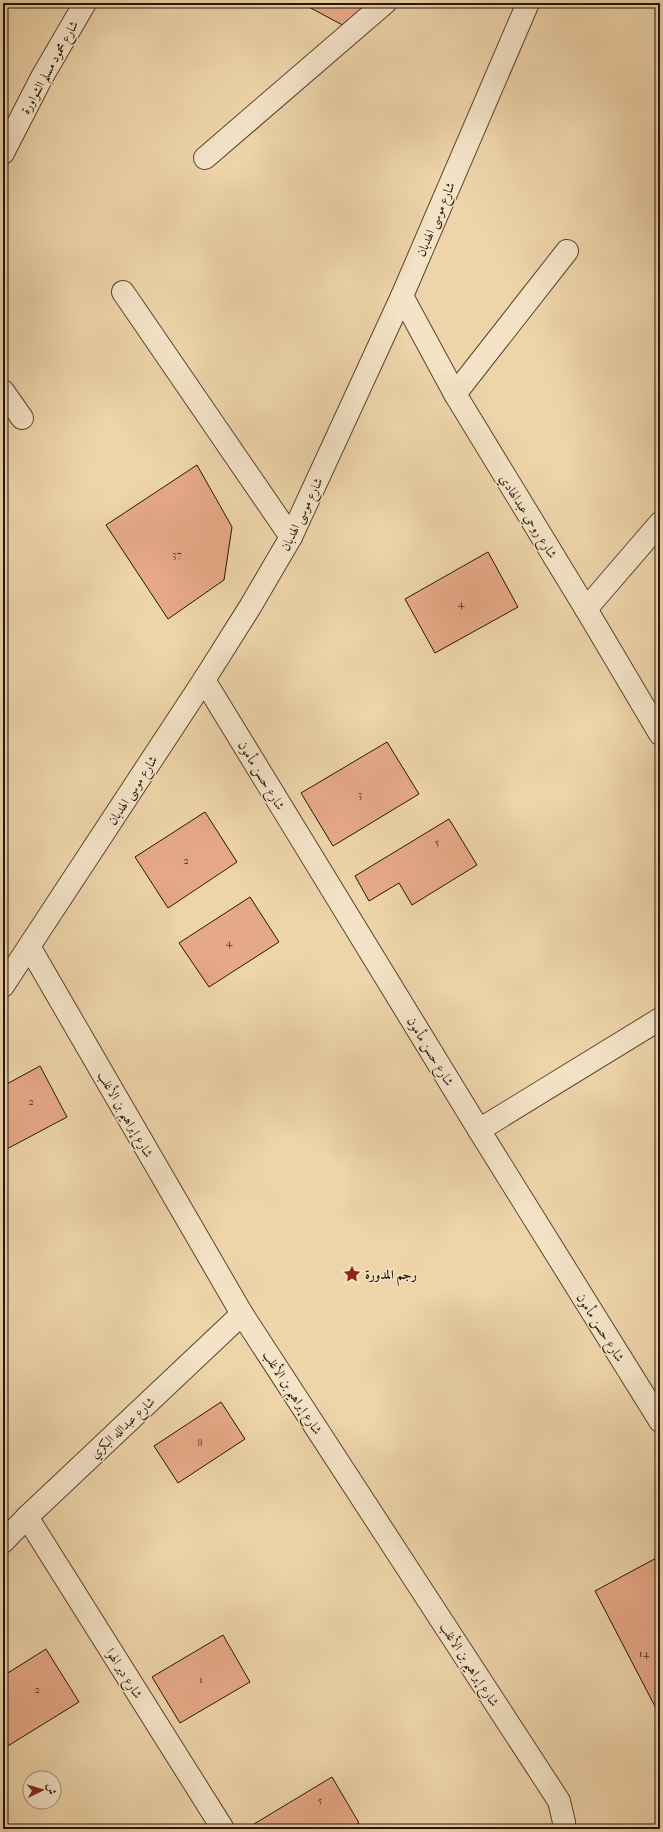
<svg xmlns="http://www.w3.org/2000/svg" width="663" height="1832" font-family="'IM FELL French Canon',Amiri,serif">
  <style>
    .building { fill: #e6a987; stroke: #251507 }
    .lines { fill: none; stroke-linecap: round; stroke-linejoin: round }
    .minor-casing { stroke: #574530; stroke-width: 24 }
    .minor { stroke: #f4e3c7; stroke-width: 22 }
    .labels { text-anchor: middle; stroke-width: 3; stroke-linejoin: round; paint-order: stroke }
    .number-label { font-size: 11px; fill: #553a27 }
    .street-label { font-size: 13px; fill: #251507; stroke: #f4e3c7 }
    .poi-label { font-size: 13px; font-weight: bold; fill: #251507; stroke: #f4e3c7; text-anchor: start }
  </style>
  <rect width="100%" height="100%" fill="#eed4a9"/>
  <filter id="stains"><feTurbulence type="fractalNoise" baseFrequency=".005" numOctaves="4"/><feColorMatrix values="0 0 0 0 .2 0 0 0 0 .09 0 0 0 0 .02 0 0 0 .5 -.17"/></filter>
  <radialGradient id="worn" r=".72"><stop offset=".6" stop-color="#630" stop-opacity="0"/><stop offset="1" stop-color="#630" stop-opacity=".3"/></radialGradient>
  <g class="building">
    <path d="M306 3H364L350 29 305 5Z"/>
    <path d="M197 465 232 527 224 580 168 619 106 525Z"/>
    <path d="M488 552 518 607 435 653 405 599Z"/>
    <path d="M387 742 419 794 333 846 301 793Z"/>
    <path d="M205 812 237 862 168 908 135 857Z"/>
    <path d="M449 819 477 865 412 905 399 883 369 901 355 876Z"/>
    <path d="M250 897 279 942 209 987 179 943Z"/>
    <path d="M40 1066 67 1117 3 1151V1086Z"/>
    <path d="M221 1402 245 1439 178 1483 154 1446Z"/>
    <path d="M660 1556V1716L595 1591Z"/>
    <path d="M223 1635 250 1682 180 1723 152 1677Z"/>
    <path d="M46 1649 79 1702 3 1749V1676Z"/>
    <path d="M332 1777 359 1823 348 1829H257L254 1824Z"/>
  </g>
  <g class="lines">
    <g class="minor-casing">
      <g id="minor">
        <path d="M3 153 42 77 85 3"/>
        <path d="M205 158 385 3"/>
        <path d="M123 292 291 537"/>
        <path d="M402 296 455 394 586 609 660 734"/>
        <path d="M3 391 22 418"/>
        <path d="M455 394 567 251"/>
        <path d="M586 609 660 523"/>
        <path d="M204 680 479 1130 660 1421"/>
        <path d="M30 948 242 1314 559 1801 564 1822 563 1829"/>
        <path d="M3 986 204 680 250 607 291 537 402 296 528 3"/>
        <path d="M479 1130 660 1019"/>
        <path d="M27 1517 223 1829"/>
        <path d="M3 1542 27 1517 242 1314"/>
      </g>
    </g>
    <use href="#minor" class="minor"/>
  </g>
  <defs>
    <g id="sight-bare" transform="scale(1.38)"><path d="M0-6L1.8-2.2L6-1.7L2.9 1.2L3.7 5.4L0 3.3L-3.7 5.4L-2.9 1.2L-6-1.7L-1.8-2.2Z" fill="#8f2418" stroke="#f4e3c7" stroke-width="2.5" paint-order="stroke"/></g>
  </defs>
  <g fill-rule="evenodd">
    <use href="#sight-bare" x="352" y="1274"/>
  </g>
  <g class="labels">
    <g class="number-label">
      <text x="177" y="558">37</text>
      <text x="461" y="607">4</text>
      <text x="360" y="798">3</text>
      <text x="437" y="846">5</text>
      <text x="186" y="864">2</text>
      <text x="229" y="946">4</text>
      <text x="31" y="1105">2</text>
      <text x="200" y="1446">8</text>
      <text x="644" y="1657">14</text>
      <text x="201" y="1683">1</text>
      <text x="37" y="1693">2</text>
      <text x="320" y="1804">5</text>
    </g>
    <g class="street-label">
      <text transform="translate(49 67) rotate(-61)" y="5">شارع محمود مسلم الشواورة</text>
      <text transform="translate(435 219) rotate(-67)" y="5">شارع موسى الهدبان</text>
      <text transform="translate(301 514) rotate(-64)" y="5">شارع موسى الهدبان</text>
      <text transform="translate(529 516) rotate(58)" y="5">شارع روحي عبدالهادي</text>
      <text transform="translate(262 775) rotate(59)" y="5">شارع حسن مأمون</text>
      <text transform="translate(132 790) rotate(-57)" y="5">شارع موسى الهدبان</text>
      <text transform="translate(431 1051) rotate(59)" y="5">شارع حسن مأمون</text>
      <text transform="translate(126 1114) rotate(60)" y="5">شارع إبراهيم بن الأغلب</text>
      <text transform="translate(601 1327) rotate(58)" y="5">شارع حسن مأمون</text>
      <text transform="translate(293 1392) rotate(57)" y="5">شارع إبراهيم بن الأغلب</text>
      <text transform="translate(122 1427) rotate(-43)" y="5">شارع عبدالله البكري</text>
      <text transform="translate(470 1664) rotate(57)" y="5">شارع إبراهيم بن الأغلب</text>
      <text transform="translate(125 1673) rotate(58)" y="5">شارع دير الهوا</text>
    </g>
    <g class="poi-label">
      <text x="365" y="1279">رجم المدورة</text>
    </g>
  </g>
  <rect width="663" height="1832" fill="none" stroke="#eed4a9" stroke-width="16"/>
  <rect x="4" y="4" width="655" height="1824" fill="none" stroke="#251507" stroke-width="2"/>
  <rect x="8" y="8" width="647" height="1816" fill="none" stroke="#251507"/>
  <g transform="translate(42 1790) rotate(85)"><circle r="19" fill="#f4e3c7" stroke="#a1917a"/>
  <path d="M0-3L7 15L0 10L-7 15Z" fill="#8f2418"/>
  <text y="-6" font-size="11" font-weight="bold" text-anchor="middle" fill="#251507">ش</text>
  </g>
  <rect width="100%" height="100%" filter="url(#stains)"/>
  <rect width="100%" height="100%" fill="url(#worn)"/>
</svg>
